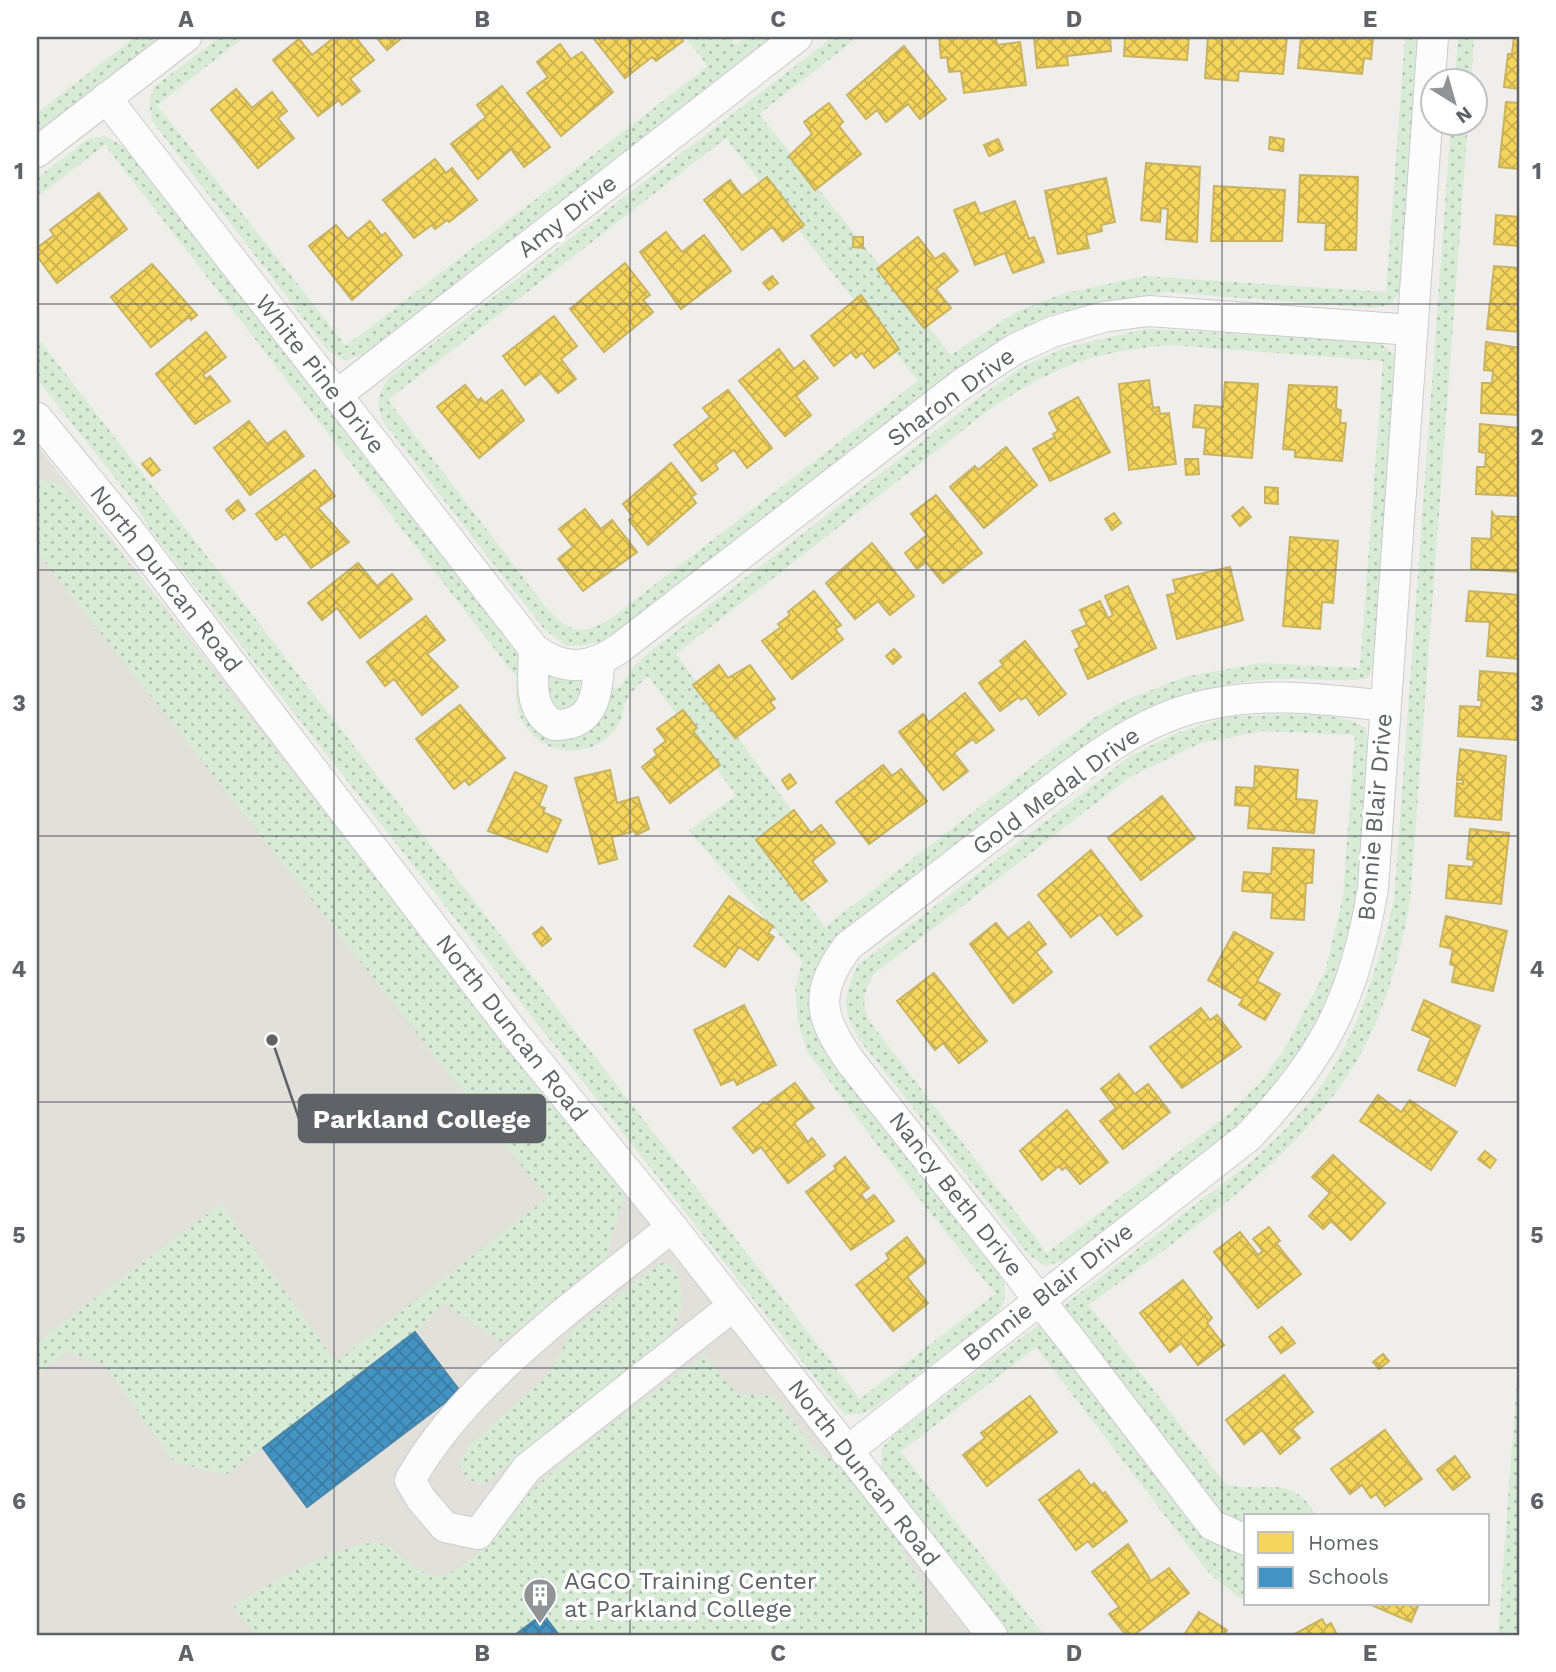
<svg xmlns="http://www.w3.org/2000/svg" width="1556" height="1672" font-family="'Work Sans',sans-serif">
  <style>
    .education { fill: #e2e0da }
    .grass { fill: url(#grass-dots); fill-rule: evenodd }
    .homes { fill: url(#homes-cross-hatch); stroke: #c9b360; stroke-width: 2 }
    .schools { fill: url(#schools-cross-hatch); stroke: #4b85a8; stroke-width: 2 }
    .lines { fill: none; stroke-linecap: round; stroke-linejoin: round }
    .minor-casing { stroke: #cbcccc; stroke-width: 32 }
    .minor { stroke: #fdfcfc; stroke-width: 30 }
    .grid { fill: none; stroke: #5f6368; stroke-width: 2; stroke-opacity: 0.55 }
    .labels { text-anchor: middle; stroke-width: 7; stroke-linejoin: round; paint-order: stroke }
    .street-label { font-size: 24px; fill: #5f6368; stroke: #fff }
    .poi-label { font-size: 24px; fill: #5f6368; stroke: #fff; text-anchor: start }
    .leader { fill: none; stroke: #5f6368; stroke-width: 2.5 }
    .callout-dot { fill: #5f6368; stroke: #fff; stroke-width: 2.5 }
    .callout { fill: #5f6368; stroke: #5f6368; stroke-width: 2.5 }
    .callout-label { font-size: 26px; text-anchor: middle; font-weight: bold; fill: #fff }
    .neatline { fill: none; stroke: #5f6368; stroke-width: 2.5 }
    .grid-label { font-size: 23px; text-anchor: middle; font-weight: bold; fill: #5f6368 }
  </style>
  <defs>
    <pattern id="grass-dots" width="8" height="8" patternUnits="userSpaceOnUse" patternTransform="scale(1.75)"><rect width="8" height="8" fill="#d8ebd6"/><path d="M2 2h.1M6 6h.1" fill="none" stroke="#b2c2b1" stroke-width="1.8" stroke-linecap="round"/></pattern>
    <pattern id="homes-cross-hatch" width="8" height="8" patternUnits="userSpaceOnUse" patternTransform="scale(1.75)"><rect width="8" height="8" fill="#f6d55c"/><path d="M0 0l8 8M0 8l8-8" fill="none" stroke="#cab050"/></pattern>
    <pattern id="schools-cross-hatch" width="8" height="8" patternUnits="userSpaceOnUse" patternTransform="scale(1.75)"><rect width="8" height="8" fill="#4393c3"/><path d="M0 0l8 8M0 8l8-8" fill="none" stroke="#3b7ca2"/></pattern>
  </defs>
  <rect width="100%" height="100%" fill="#efeeea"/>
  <path class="education" d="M37 445 978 1635H37Z"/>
  <g class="grass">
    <path d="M135 37H164L37 135V113Z"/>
    <path d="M220 37H244L157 105 346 346 708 66 685 37H729L736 45 746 37H774L370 353 345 360 329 352 152 121 149 103 154 87Z"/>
    <path d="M833 37H858L759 114 951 355 1016 312 1062 294 1144 276 1386 292 1405 37H1423L1404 287 1390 305 1373 308 1165 292 1053 314 1008 334 972 358 614 638 586 645 566 646 544 629 387 427C374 409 377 397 388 378ZM726 138 918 381 613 617C583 635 573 635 548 610L388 400Z"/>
    <path d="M1458 37H1474L1471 80H1455Z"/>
    <path d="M1451 123H1468L1410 901C1402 945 1391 988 1373 1029 1318 1151 1192 1227 1089 1305L1226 1485C1261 1493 1293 1472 1316 1516H1246V1599L1238 1597 1209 1573 1036 1347 901 1452 1044 1635H1010L881 1467 882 1448 897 1433 1247 1165C1342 1084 1363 1019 1394 901Z"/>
    <path d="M104 136 129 149 523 656 618 689 634 666 652 650 986 392 1024 366 1067 347 1146 329 1378 341 1396 357 1378 658 1368 678C1341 683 1315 678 1287 679 1218 679 1158 701 1099 736L826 950 816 974 812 1007 1002 1276C1006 1292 1006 1300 998 1313L878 1405 863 1414 844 1415 149 528 134 502 37 379V337L860 1399 995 1294 884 1154 807 1051 798 1022 795 989 802 961 689 831 736 795 648 676C642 682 633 689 629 696 622 707 623 720 614 731 596 754 557 757 536 738 517 721 514 702 517 678L105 145 37 197V178L88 139ZM1170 345 1383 361 1360 668 1260 663 1185 677 1123 701 1094 718 825 927 758 836 793 812 676 654 986 412C1054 366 1088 353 1170 345Z"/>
    <path d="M37 480 58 483 82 504 624 1194 606 1258 502 1342 443 1303 415 1332 226 1475 174 1462 104 1364 66 1352 37 1375V1342L221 1204 336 1362 547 1198 37 552Z"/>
    <path d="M1288 714C1314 716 1343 713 1366 728L1368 748C1365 798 1367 852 1359 902 1345 984 1306 1068 1242 1124 1187 1172 1124 1215 1065 1260L1045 1266 1029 1255 858 1038C842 1008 843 998 857 966L1132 755 1177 733 1227 717ZM1263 731 1355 735 1343 896 1325 972 1285 1048 1262 1080 1230 1113 1047 1253 870 1022C860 1003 864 992 874 974L1130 777 1200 743Z"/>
    <path d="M663 1262 676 1269C685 1300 684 1316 664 1343L485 1484 468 1480 458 1464 471 1444 548 1375 573 1329Z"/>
    <path d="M1519 1352V1635H1498Z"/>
    <path d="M704 1355 737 1394 774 1396 815 1451 841 1463 905 1545 901 1550C916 1573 937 1608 924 1635H256L234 1607C261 1587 348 1539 379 1543 401 1546 419 1589 454 1571 482 1557 493 1532 513 1510 527 1495 543 1479 559 1466 605 1427 656 1392 704 1355Z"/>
  </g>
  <g class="homes">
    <path d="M355 37 374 60 350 79 360 91 342 105 339 100 318 116 273 60 299 39 312 55 331 40V37Z"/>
    <path d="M376 37H403L387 50Z"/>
    <path d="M597 37H680L683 41 656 61 652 57 625 78 594 39Z"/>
    <path d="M939 37H996L997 45 1020 42 1026 85 964 93 961 71 949 72 947 57 941 58Z"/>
    <path d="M1034 37H1110L1111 51 1067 56 1068 65 1037 68Z"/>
    <path d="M1125 37H1189L1187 60 1124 56Z"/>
    <path d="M1208 37H1287L1283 74 1239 71 1238 81 1205 78Z"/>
    <path d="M1301 37H1373L1371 59 1364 58 1362 74 1298 68Z"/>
    <path d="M1514 37H1519V89L1504 87 1508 54H1512Z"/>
    <path d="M560 44 571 59 582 52 613 92 561 136 527 93 548 77 537 62Z"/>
    <path d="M904 46 946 99 920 119 908 104 886 122 877 110 866 119 847 95Z"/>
    <path d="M502 86 550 147 524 167 511 149 478 179 451 144 486 117 477 105Z"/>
    <path d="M236 89 252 108 272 92 287 111 278 118 294 138 258 168 211 110Z"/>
    <path d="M1506 102 1519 103V169L1499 167Z"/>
    <path d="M829 103 843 122 839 126 861 154 815 190 789 156 812 134 804 122Z"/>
    <path d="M1270 137 1284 139 1283 151 1269 149Z"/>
    <path d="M998 139 1003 150 989 156 984 145Z"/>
    <path d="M435 159 446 173 452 168 477 200 449 222 447 220 435 229 432 225 414 238 383 200Z"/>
    <path d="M1146 163 1200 167 1197 242 1166 239 1168 209 1161 208 1160 222 1141 220Z"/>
    <path d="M1300 175 1358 177 1356 250H1325L1326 223 1298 222Z"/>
    <path d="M767 177 804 225 783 241 772 227 742 250 704 200 730 180 742 196Z"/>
    <path d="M1106 178 1115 222 1101 225 1102 231 1086 235 1089 248 1058 254 1045 191Z"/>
    <path d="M1214 186 1285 190 1282 241H1211Z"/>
    <path d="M99 193 127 229 57 283 37 256V248L54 235 50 230Z"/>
    <path d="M1015 201 1029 239 1034 237 1044 262 1013 273 1005 253 975 265 954 210 975 202 980 214Z"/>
    <path d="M1496 215 1519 217V246L1494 244Z"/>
    <path d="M370 221 382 236 385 233 402 255 352 300 309 246 336 225 348 239Z"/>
    <path d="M666 232 682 252 704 235 731 271 681 309 640 252Z"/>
    <path d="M853 237H863V248L853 247Z"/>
    <path d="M918 237 935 259 944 253 958 271 936 289 951 308 924 328 877 269Z"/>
    <path d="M625 263 650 295 643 300 653 312 604 352 570 309Z"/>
    <path d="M152 264 197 315 191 320 189 317 151 347 111 297Z"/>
    <path d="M1494 266 1519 268V332L1487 329Z"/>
    <path d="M772 276 778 283 769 290 763 283Z"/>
    <path d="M861 295 899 349 874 368 862 353 856 358 851 352 834 366 811 336Z"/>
    <path d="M554 316 577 346 561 359 576 379 558 393 541 373 525 385 503 356Z"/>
    <path d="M206 332 226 357 203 375 206 379 210 376 230 401 195 424 156 374Z"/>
    <path d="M1486 342 1519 348V415L1481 413 1482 383H1492L1493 371 1484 370Z"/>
    <path d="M779 349 794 369 804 361 818 378 796 396 811 415 785 436 739 381Z"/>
    <path d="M1149 380 1153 408 1159 407 1160 414 1169 413 1176 464 1129 470 1119 384Z"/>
    <path d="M1225 382 1258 384 1252 458 1204 454 1206 428 1193 427 1195 405 1223 407Z"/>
    <path d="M465 385 478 401 481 398 485 403 502 390 524 420 479 458 437 407Z"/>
    <path d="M1289 385 1337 387 1336 409 1341 410 1340 423H1346L1342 461 1295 457V450L1283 449Z"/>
    <path d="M728 390 772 448 747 468 734 450 715 464 718 469 702 481 674 445 710 417 703 408Z"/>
    <path d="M1078 397 1110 452 1050 481 1033 449 1055 437 1053 434 1058 431 1049 413Z"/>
    <path d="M249 421 267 444 285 431 304 456 250 495 214 448Z"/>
    <path d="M1480 424 1519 428V496L1476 494 1477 467H1485L1486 453 1479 452Z"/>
    <path d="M1006 447 1037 485 984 528 950 487 975 466 978 470Z"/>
    <path d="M150 458 160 470 152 476 142 464Z"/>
    <path d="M1185 459H1198L1199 474 1186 475Z"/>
    <path d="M671 463 696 494 691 497 696 503 648 545 629 520 633 517 623 504Z"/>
    <path d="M315 470 335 496 318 508 349 542 311 568 285 534 276 540 256 514Z"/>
    <path d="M1265 487 1278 488V504L1265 503Z"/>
    <path d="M936 495 982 553 943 583 926 562 917 569 905 553 927 535 911 514Z"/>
    <path d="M238 500 245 510 233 519 226 510Z"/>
    <path d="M1243 507 1251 517 1240 526 1232 516Z"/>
    <path d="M585 509 601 529 612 520 637 552 583 591 558 559 573 547 559 529Z"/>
    <path d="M1492 512 1495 516 1519 517V572L1471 569 1472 538 1491 539Z"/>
    <path d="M1114 513 1121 523 1112 530 1105 519Z"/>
    <path d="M1290 537 1338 541 1333 603 1322 602 1320 629 1283 626Z"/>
    <path d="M872 543 914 596 890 615 878 601 855 619 826 583Z"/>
    <path d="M358 563 377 586 392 574 412 599 360 638 337 608 322 620 308 603Z"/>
    <path d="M1230 567 1243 620 1177 639 1167 595 1176 593 1173 580Z"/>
    <path d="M1128 586 1156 648 1088 679 1075 650 1080 647 1072 631 1087 625 1080 610 1100 601 1108 618 1113 615 1105 596Z"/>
    <path d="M814 591 841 625 835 629 843 639 792 679 762 641 781 627 778 624 790 615 788 612Z"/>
    <path d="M1469 591 1519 595V659L1487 656 1490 622 1466 621Z"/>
    <path d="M426 616 445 640 427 654 458 687 422 715 394 679 385 686 367 662Z"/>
    <path d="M1025 641 1066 694 1039 715 1026 697 1021 700 1019 697 1000 711 979 683 1003 665 1000 661Z"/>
    <path d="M894 649 901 657 893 664 886 656Z"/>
    <path d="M719 665 728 678 750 665 775 699 770 702 775 708 735 738 693 685Z"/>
    <path d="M1480 671 1519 674 1517 740 1458 736 1460 706 1481 707 1482 700H1478Z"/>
    <path d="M965 693 994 730 976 743 973 739 954 753 968 771 943 790 899 732 923 714 929 722Z"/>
    <path d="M460 705 505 758 469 785 465 780 454 789 416 739Z"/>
    <path d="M683 710 697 728 693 731 720 765 670 803 642 767 657 755 654 750 666 741 657 729Z"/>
    <path d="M1460 749 1506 756 1501 820 1455 816 1457 783 1463 784V780H1457Z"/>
    <path d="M883 765 892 776 901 769 927 801 869 844 836 802Z"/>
    <path d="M1255 766 1298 770 1296 799 1317 801 1314 833 1248 828 1250 806 1235 805 1236 787 1254 788Z"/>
    <path d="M610 770 617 803 638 797 649 829 636 835 635 831 612 837 617 859 599 864 575 778Z"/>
    <path d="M515 772 547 786 539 806 545 808 543 812 561 820 547 852 488 831Z"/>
    <path d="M790 774 796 783 788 789 782 780Z"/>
    <path d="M1162 796 1195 838 1141 880 1108 838Z"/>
    <path d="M794 810 811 833 821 825 835 843 812 861 827 881 802 900 756 840Z"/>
    <path d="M1470 829 1509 833 1501 904 1446 898 1449 865 1473 867 1474 860 1467 859Z"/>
    <path d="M1273 848 1314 850 1312 883H1306L1304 920 1271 918 1273 893 1242 891 1244 872 1271 874Z"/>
    <path d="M1091 850 1142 916 1117 935 1100 914 1071 937 1038 895Z"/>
    <path d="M729 896 773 926 768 933 774 937 758 960 739 947 725 967 694 946Z"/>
    <path d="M1446 916 1507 931 1493 991 1452 982 1455 966 1450 964 1453 949 1440 946Z"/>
    <path d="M1029 922 1046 944 1036 952 1052 972 1013 1003 970 944 996 923 1008 938Z"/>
    <path d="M542 927 551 939 542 946 533 934Z"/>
    <path d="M1234 932 1273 953 1257 981 1280 994 1265 1020 1239 1005 1243 999 1208 980Z"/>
    <path d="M934 973 987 1041 959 1063 943 1043 935 1050 897 1001Z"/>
    <path d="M1424 1000 1480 1026 1455 1086 1418 1070 1431 1038 1412 1030Z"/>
    <path d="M744 1005 776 1065 737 1085 734 1079 721 1085 694 1030Z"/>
    <path d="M1201 1008 1210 1020 1217 1015 1241 1047 1182 1088 1150 1047Z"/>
    <path d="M1119 1074 1135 1094 1148 1084 1170 1112 1123 1149 1100 1121 1116 1108 1101 1089Z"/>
    <path d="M795 1083 814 1108 794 1123 808 1142 812 1138 825 1155 788 1183 761 1147 753 1153 733 1128 764 1102 766 1104Z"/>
    <path d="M1378 1095 1401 1112 1410 1100 1457 1132 1431 1170 1360 1121Z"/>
    <path d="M1067 1110 1108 1162 1080 1184 1066 1167 1062 1170 1059 1166 1042 1180 1020 1151Z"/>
    <path d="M1485 1151 1496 1160 1490 1168 1478 1159Z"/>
    <path d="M1333 1155 1385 1203 1351 1240 1331 1221 1323 1229 1309 1216 1330 1193 1312 1177Z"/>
    <path d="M845 1157 869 1188 861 1194 866 1201 874 1195 894 1221 851 1250 806 1192 836 1169 834 1166Z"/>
    <path d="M1269 1227 1280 1241 1276 1243 1301 1274 1258 1308 1214 1252 1240 1232 1258 1255 1263 1251 1253 1239Z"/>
    <path d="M907 1237 926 1262 907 1277 928 1303 893 1331 856 1285 889 1259 886 1254Z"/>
    <path d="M1183 1280 1212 1318 1207 1323 1224 1345 1198 1365 1181 1343 1170 1352 1140 1313Z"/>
    <path d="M1282 1327 1295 1343 1281 1353 1269 1337Z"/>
    <path d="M1383 1354 1389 1361 1379 1369 1373 1362Z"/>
    <path d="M1284 1375 1313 1412 1292 1429 1300 1438 1280 1454 1262 1430 1244 1444 1226 1420Z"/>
    <path d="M1030 1396 1057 1432 987 1486 963 1455 985 1438 981 1433Z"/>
    <path d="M1385 1430 1422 1479 1385 1506 1376 1494 1371 1498 1362 1485 1350 1494 1331 1469Z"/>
    <path d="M1455 1456 1470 1477 1453 1490 1437 1470Z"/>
    <path d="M1079 1470 1091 1486 1094 1483 1103 1494 1105 1492 1127 1521 1093 1547 1088 1541 1076 1550 1039 1500Z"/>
    <path d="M1128 1544 1151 1581 1169 1568 1189 1593 1134 1635H1126L1109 1614 1119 1607 1092 1572Z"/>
    <path d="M1369 1604H1419L1411 1622Z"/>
    <path d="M1199 1612 1227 1630 1224 1635H1184Z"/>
    <path d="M1322 1619 1326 1626 1331 1623 1337 1635H1293Z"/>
  </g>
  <g class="schools">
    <path d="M415 1332 460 1391 307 1507 263 1448Z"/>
    <path d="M543 1614 559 1635H515Z"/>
  </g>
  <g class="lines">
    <g class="minor-casing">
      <g id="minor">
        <path d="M106 98 534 649C564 672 590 669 620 648L963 383 1015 349 1052 332 1103 317 1149 311 1412 330"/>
        <path d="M37 152 186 37"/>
        <path d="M337 395 797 37"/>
        <path d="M37 418 129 530 514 1033 672 1227 992 1635"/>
        <path d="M534 649C534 676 526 709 554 725 594 726 598 694 599 662"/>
        <path d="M672 1227C584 1298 466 1380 410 1480L421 1499 445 1527 478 1534 527 1468 733 1306"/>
        <path d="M846 1452 1248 1137C1325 1057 1355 997 1373 888L1433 37"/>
        <path d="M1246 1540 1212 1525 1071 1340 850 1061C818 1016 814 992 848 946 904 904 960 860 1016 817 1075 772 1135 718 1211 704 1269 692 1327 699 1385 706"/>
      </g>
    </g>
    <use href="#minor" class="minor"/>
  </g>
  <path class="grid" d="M334 37V1635M630 37V1635M926 37V1635M1222 37V1635M37 304H1519M37 570H1519M37 836H1519M37 1102H1519M37 1368H1519"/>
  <defs>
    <g id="building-pin" transform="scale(1.75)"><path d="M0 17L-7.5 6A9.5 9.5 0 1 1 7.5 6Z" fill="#919496" stroke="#fff"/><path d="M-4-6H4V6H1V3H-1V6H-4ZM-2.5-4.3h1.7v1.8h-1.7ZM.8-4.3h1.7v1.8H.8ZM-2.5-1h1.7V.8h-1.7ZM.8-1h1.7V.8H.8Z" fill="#fff"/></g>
  </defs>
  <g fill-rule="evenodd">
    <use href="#building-pin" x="540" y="1595"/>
  </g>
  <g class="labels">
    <g class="street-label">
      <text transform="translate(567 216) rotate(-38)" y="8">Amy Drive</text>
      <text transform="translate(320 374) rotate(52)" y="8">White Pine Drive</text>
      <text transform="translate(951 397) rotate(-36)" y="8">Sharon Drive</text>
      <text transform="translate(166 579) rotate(52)" y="8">North Duncan Road</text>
      <text transform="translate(1056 791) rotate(-36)" y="8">Gold Medal Drive</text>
      <text transform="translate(1375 817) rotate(-85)" y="8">Bonnie Blair Drive</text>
      <text transform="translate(512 1028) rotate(52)" y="8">North Duncan Road</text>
      <text transform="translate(956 1194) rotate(52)" y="8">Nancy Beth Drive</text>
      <text transform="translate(1048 1292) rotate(-38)" y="8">Bonnie Blair Drive</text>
      <text transform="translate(864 1473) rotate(52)" y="8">North Duncan Road</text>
    </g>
    <g class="poi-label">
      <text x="564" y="1589">AGCO Training Center<tspan x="564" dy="28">at Parkland College</tspan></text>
    </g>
  </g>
  <path class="leader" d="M272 1040L299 1119"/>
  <circle class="callout-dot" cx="272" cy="1040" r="7"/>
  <rect class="callout" x="299" y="1095" width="246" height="47" rx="7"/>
  <g class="callout-label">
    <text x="422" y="1128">Parkland College</text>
  </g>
  <rect width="1556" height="1672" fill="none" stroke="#ffffff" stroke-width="77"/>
  <rect x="1244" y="1514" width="245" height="91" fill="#ffffff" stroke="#bfc1c3" stroke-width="2"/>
  <rect x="1258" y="1532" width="35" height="21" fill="#f6d55c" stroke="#bfc1c3" stroke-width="2"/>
  <text x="1308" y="1550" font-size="21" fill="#5f6368">Homes</text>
  <rect x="1258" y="1567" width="35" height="21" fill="#4393c3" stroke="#bfc1c3" stroke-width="2"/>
  <text x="1308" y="1584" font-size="21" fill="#5f6368">Schools</text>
  <g transform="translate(1454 102) rotate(143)"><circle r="33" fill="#ffffff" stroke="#bfc1c3" stroke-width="2"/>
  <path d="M0-5L12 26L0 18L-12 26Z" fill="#919496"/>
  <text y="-10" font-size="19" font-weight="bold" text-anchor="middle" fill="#5f6368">N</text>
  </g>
  <rect x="38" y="38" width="1480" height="1596" class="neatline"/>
  <g class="grid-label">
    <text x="186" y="27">A</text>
    <text x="482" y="27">B</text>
    <text x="778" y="27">C</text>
    <text x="1074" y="27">D</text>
    <text x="1370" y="27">E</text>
    <text x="19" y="179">1</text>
    <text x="1537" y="179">1</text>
    <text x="19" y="445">2</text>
    <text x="1537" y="445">2</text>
    <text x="19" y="711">3</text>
    <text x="1537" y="711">3</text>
    <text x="19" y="977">4</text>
    <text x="1537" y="977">4</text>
    <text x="19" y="1243">5</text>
    <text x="1537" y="1243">5</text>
    <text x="19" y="1509">6</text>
    <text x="1537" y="1509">6</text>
    <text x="186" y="1661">A</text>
    <text x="482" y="1661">B</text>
    <text x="778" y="1661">C</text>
    <text x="1074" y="1661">D</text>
    <text x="1370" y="1661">E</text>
  </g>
</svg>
